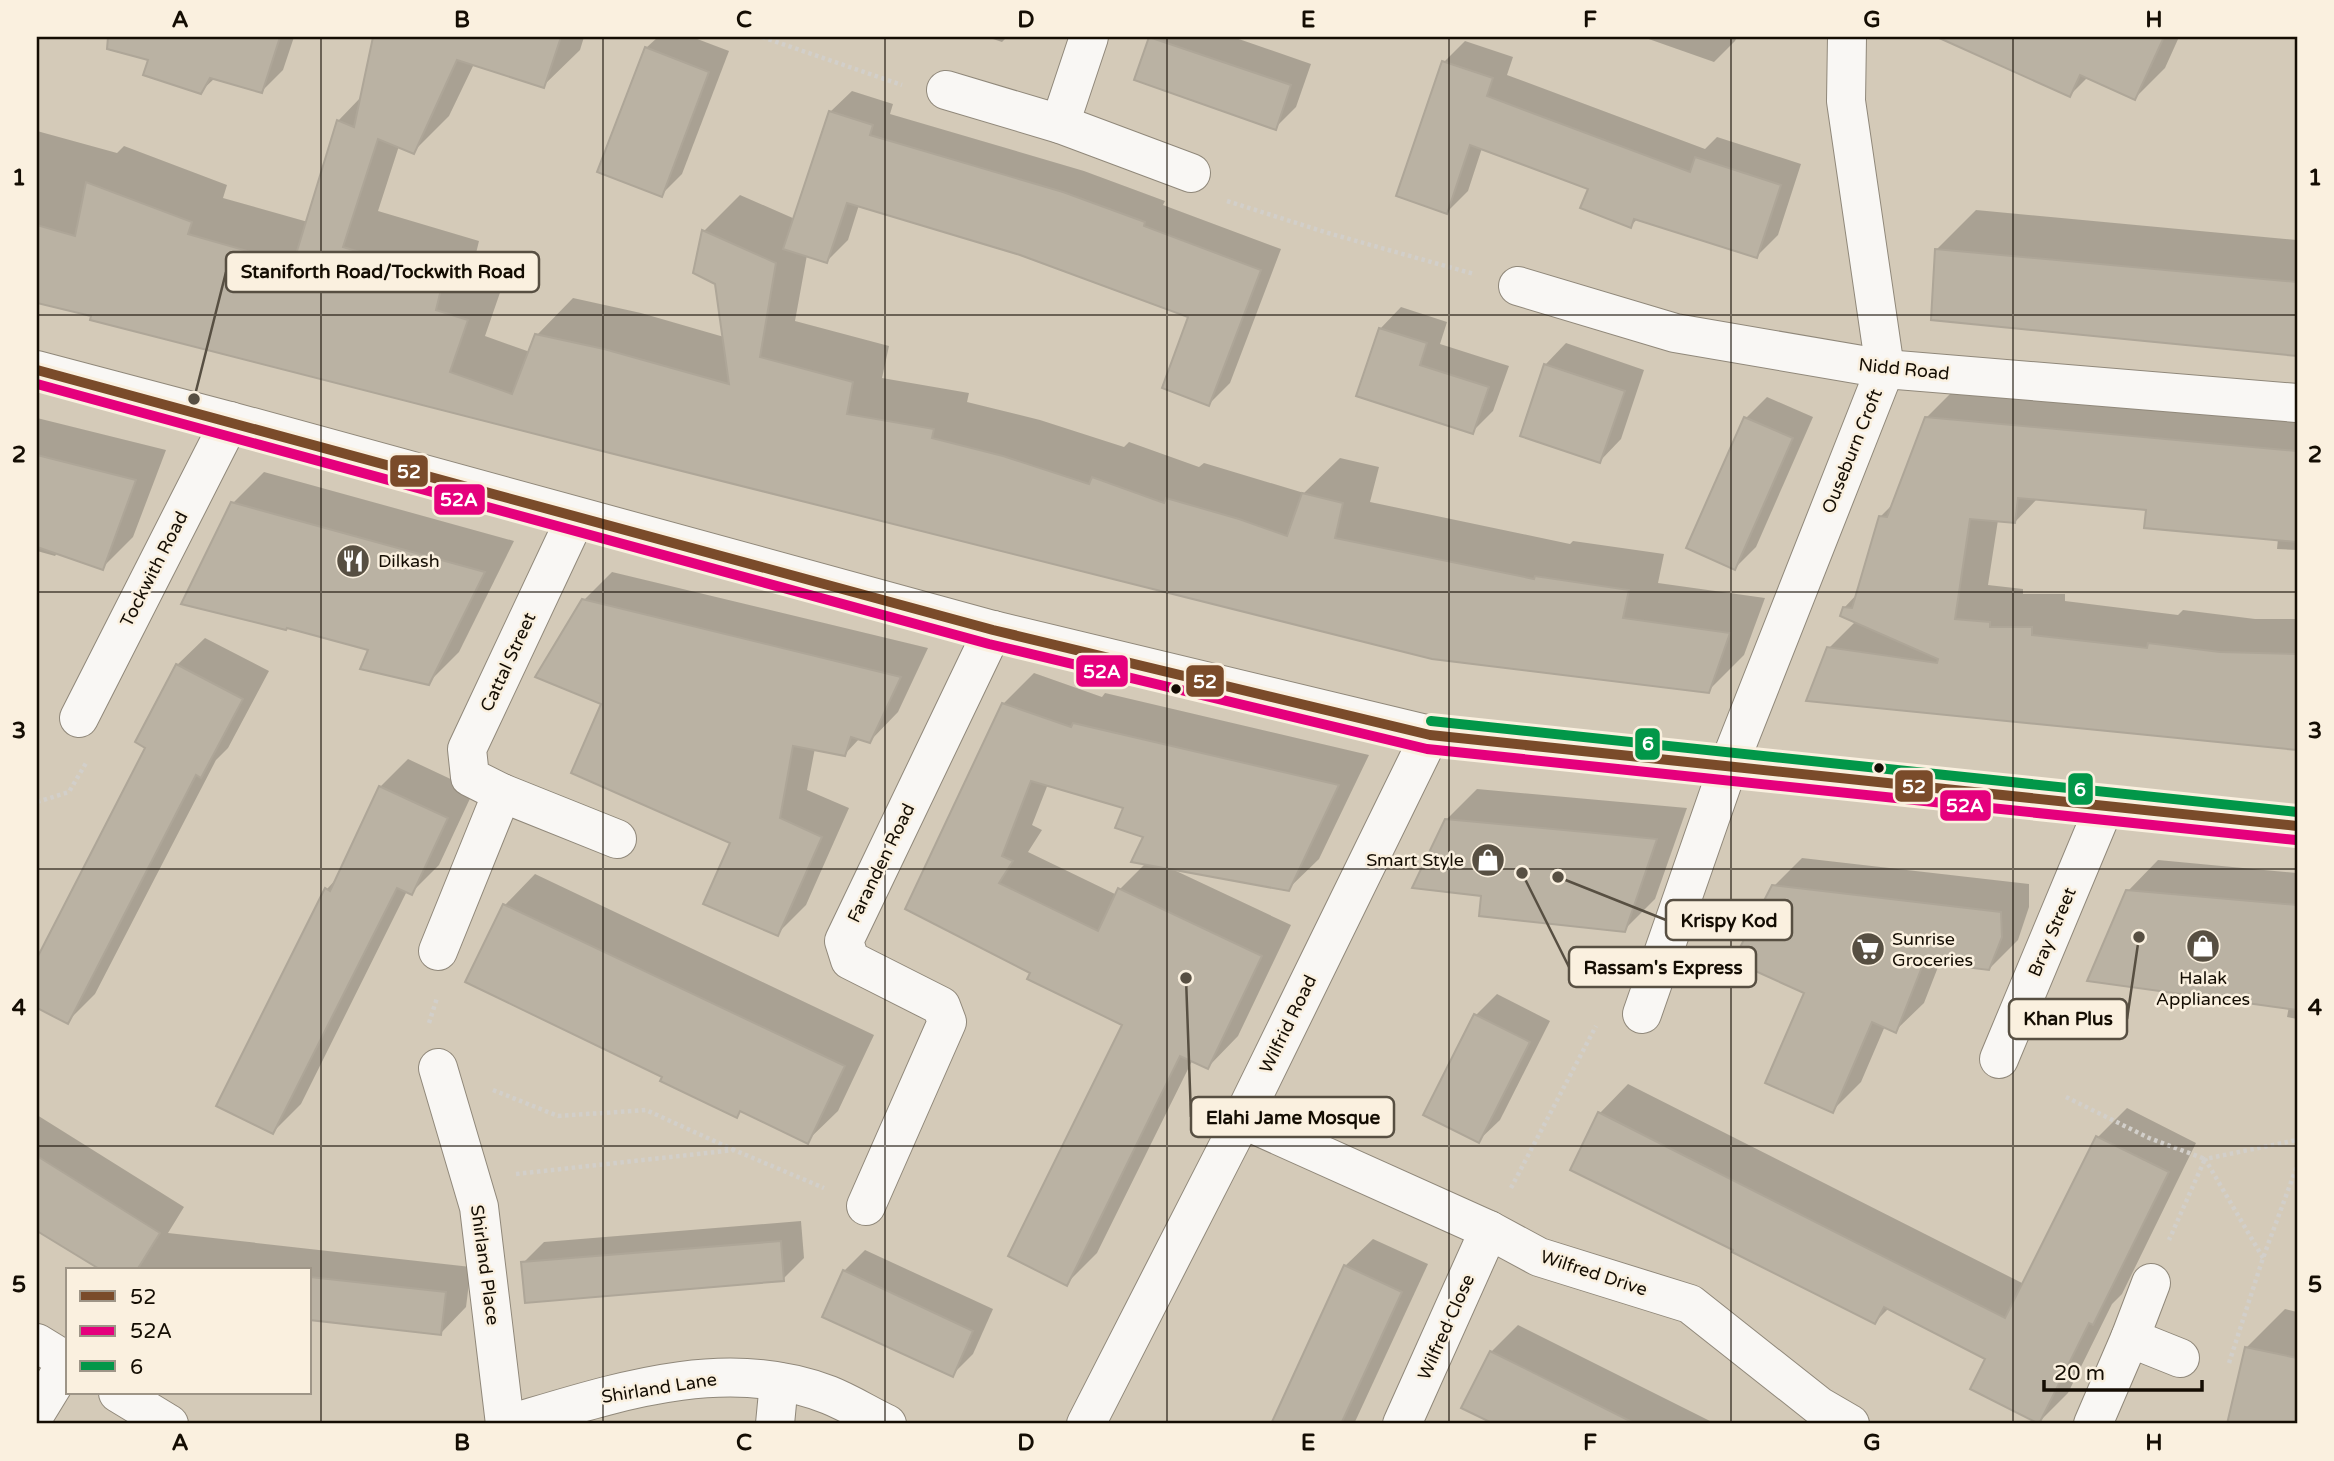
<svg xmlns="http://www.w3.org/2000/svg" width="2334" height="1461" font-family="'Varela Round',sans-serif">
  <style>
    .shadow { fill: #0003; fill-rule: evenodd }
    .building { fill: #bab2a3; stroke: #aea698; stroke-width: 2 }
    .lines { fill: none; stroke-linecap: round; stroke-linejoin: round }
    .minor-casing { stroke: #90887a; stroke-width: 40 }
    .secondary-casing { stroke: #90887a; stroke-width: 40 }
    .path { stroke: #d2cfca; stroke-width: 4.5; stroke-dasharray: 3.5 3.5; stroke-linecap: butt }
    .minor { stroke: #f9f7f4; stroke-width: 38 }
    .secondary { stroke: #f9f7f4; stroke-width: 38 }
    .bus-1-casing { stroke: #faf0df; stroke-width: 16 }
    .bus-2-casing { stroke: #faf0df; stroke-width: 16 }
    .bus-3-casing { stroke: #faf0df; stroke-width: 16 }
    .bus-1 { stroke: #7a4b2a; stroke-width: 10 }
    .bus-2 { stroke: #e5007d; stroke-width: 10 }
    .bus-3 { stroke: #029749; stroke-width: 10 }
    .grid { fill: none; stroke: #140d03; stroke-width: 2; stroke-opacity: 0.55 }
    .bus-dot { fill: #140d03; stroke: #faf0df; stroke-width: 2.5 }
    .labels { text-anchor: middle; stroke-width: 5; stroke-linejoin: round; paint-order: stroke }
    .street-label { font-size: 18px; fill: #140d03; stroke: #faf0df }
    .poi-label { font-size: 18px; fill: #140d03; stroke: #faf0df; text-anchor: start }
    .leader { fill: none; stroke: #574f42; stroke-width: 2.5 }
    .callout-dot { fill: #574f42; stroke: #faf0df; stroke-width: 2.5 }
    .callout { fill: #faf0df; stroke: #574f42; stroke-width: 2.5 }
    .callout-label { font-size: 19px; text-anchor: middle; font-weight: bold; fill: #140d03 }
    .line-badge { stroke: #faf0df; stroke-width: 2.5 }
    .badge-label { font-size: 19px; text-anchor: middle; font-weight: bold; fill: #fff }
    .neatline { fill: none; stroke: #140d03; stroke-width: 2.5 }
    .grid-label { font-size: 23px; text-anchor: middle; font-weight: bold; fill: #140d03 }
  </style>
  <rect width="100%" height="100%" fill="#d4cab8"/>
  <g class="shadow">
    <path d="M157 37H294L283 70 262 91 215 78 200 92 145 73Z"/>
    <path d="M374 37H584L580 50 543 86 474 64 449 116 413 152 399 146 378 211 479 241 471 274 503 284 485 336 530 352 537 335 573 298 641 313 724 337 717 283 704 231 740 195 795 219 830 112 852 91 893 104 890 114 1084 171 1165 201 1163 205 1281 249 1230 383 1209 404 1191 316 1021 253 859 205 848 240 827 261 807 255 795 321 889 346 882 378 969 393 967 402 1040 420 1124 447 1129 442 1199 467 1204 463 1304 493 1340 458 1379 467 1370 502 1570 544 1573 541 1664 554 1658 583 1765 598 1744 655 1708 691 37 302V131L117 153 124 146 227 185 223 198 308 222 338 121 362 96Z"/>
    <path d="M658 37H692L729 51 682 174 661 195 646 48Z"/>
    <path d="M987 37H1007L1002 42Z"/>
    <path d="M1151 37H1233L1311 64 1296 107 1275 128 1136 79Z"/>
    <path d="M1643 37H1737L1735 41 1714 62Z"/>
    <path d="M1941 37H2179L2165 68 2135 98 2088 77 2070 95Z"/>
    <path d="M1465 41 1513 57 1507 75 1705 149 1717 137 1801 164 1778 235 1757 256 1638 218 1631 226 1590 188 1482 148 1468 191 1447 212 1444 62Z"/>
    <path d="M1976 210 2297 240V354L1933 318 1937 249Z"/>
    <path d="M1401 307 1447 322 1440 344 1509 366 1493 411 1472 432 1380 329Z"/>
    <path d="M1566 343 1644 370 1621 439 1600 461 1545 365Z"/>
    <path d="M1960 384 2297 415V550L2277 549 2278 538 2147 509 2038 498 2015 522 1998 520 1988 585 2023 589V594H2065V601L2178 615 2183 610 2255 619H2297V748L1808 700 1829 648 1856 621 1844 608 1858 593 1880 517 1895 502 1926 418Z"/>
    <path d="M1767 397 1813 417 1756 547 1735 568 1689 548 1746 418Z"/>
    <path d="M37 418 166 450 133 537 102 568 58 552 55 556 37 551Z"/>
    <path d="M264 472 514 541 459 652 428 683 370 649 233 503Z"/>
    <path d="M612 572 928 648 898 712 870 741 860 738 845 754 815 748 807 790 849 808 806 905 777 934 732 842 604 704 584 600Z"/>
    <path d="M205 638 269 671 228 748 216 760 95 994 67 1022 37 1006V961L148 747 177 665Z"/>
    <path d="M1034 673 1102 697 1105 693 1369 755 1319 859 1288 889 1174 870 1291 925 1238 1036 1208 1067 1193 1059 1097 1253 1067 1283 1124 1024 1033 972 907 908 1003 704ZM1048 784 1125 807 1145 836 1146 863 1120 889 1117 895 1028 852 1042 830 1032 825Z"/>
    <path d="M408 759 474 790 439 865 411 893 407 891 301 1104 273 1132 327 889 338 877 380 787Z"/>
    <path d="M1477 789 1687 808 1655 899 1624 930 1483 895 1446 820Z"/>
    <path d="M1802 858 2029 884V907L2018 940 1989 969 1940 962 1924 1003 1895 1031 1885 1026 1861 1082 1832 1111 1806 992 1774 886Z"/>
    <path d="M2158 860 2297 873V1019L2287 1017 2289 1006 2128 891Z"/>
    <path d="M535 874 874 1035 838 1111 807 1141 742 1110 736 1116 664 1077 468 982 505 905Z"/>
    <path d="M1497 994 1550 1021 1500 1120 1478 1141 1425 1114 1476 1015Z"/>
    <path d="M1628 1084 2024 1284 2098 1137 2127 1108 2196 1143 2122 1294 2112 1304 2068 1393 2039 1422 1987 1358 1889 1308 1875 1322 1600 1113Z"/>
    <path d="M37 1115 184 1207 168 1233 471 1267 466 1307 441 1333 310 1318V1270H104L37 1229Z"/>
    <path d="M801 1221 804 1258 783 1279 523 1263 544 1242Z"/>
    <path d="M1373 1239 1428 1264 1354 1424H1273L1345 1266Z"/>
    <path d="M865 1250 993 1309 973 1354 952 1375 844 1271Z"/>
    <path d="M2285 1309 2297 1312V1424H2229L2246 1348Z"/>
    <path d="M1518 1325 1716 1424H1497L1463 1407 1491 1352Z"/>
  </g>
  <g class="building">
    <path d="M108 37H280L262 93 210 78 201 94 143 75 148 60 107 49Z"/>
    <path d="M373 37H561L544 88 457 60 414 154 378 139 343 247 444 277 436 310 468 320 450 372 512 394 535 334 604 349 729 384 715 284 693 273 702 230 776 263 760 357 853 382 847 414 934 429 932 438 1003 456 1089 484 1092 477 1164 503 1166 498 1239 519 1287 536 1302 493 1343 503 1335 538 1534 579 1535 576 1629 590 1623 618 1730 633 1709 693 1432 659 594 449 90 320 91 316 37 303V225L75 236 86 182 192 222 188 234 293 264 337 120 354 127Z"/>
    <path d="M1149 37 1291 85 1276 130 1134 80Z"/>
    <path d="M1937 37H2164L2135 100 2080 75 2070 97Z"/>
    <path d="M645 47 709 72 662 197 597 172Z"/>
    <path d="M1442 61 1493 78 1487 96 1690 172 1695 157 1781 185 1757 258 1634 219 1631 228 1580 208 1588 189 1470 145 1447 214 1396 196Z"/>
    <path d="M829 111 873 125 870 135 1063 192 1145 222 1144 226 1261 270 1209 406 1162 388 1188 317 1020 255 847 203 827 263 783 249Z"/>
    <path d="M1935 249 2297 282V356L1931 320Z"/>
    <path d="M1379 328 1427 343 1420 365 1489 387 1473 434 1356 396Z"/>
    <path d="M1544 364 1625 391 1600 463 1520 436Z"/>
    <path d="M1744 417 1793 438 1735 570 1686 548Z"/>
    <path d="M1925 417 2297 451V542L2144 528 2146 510 2018 498 2015 523 1970 519 1955 619 1990 622V627H2032V635L2147 648 2148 643 2220 652 2297 654V750L1806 701 1827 647 1937 663 1938 659 1840 616 1843 607 1852 608 1879 516 1887 517Z"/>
    <path d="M37 455 136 480 103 570 37 547Z"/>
    <path d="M231 502 485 572 429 685 360 669 368 650 287 628 286 630 181 604Z"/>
    <path d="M582 599 901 677 870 743 851 737 845 756 793 746 780 818 822 837 778 936 703 904 730 843 571 773 601 704 535 677Z"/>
    <path d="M176 664 243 699 201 778 196 775 68 1024 37 1008V958L145 748 135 742Z"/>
    <path d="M1002 703 1071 727 1073 723 1339 785 1289 891 1131 862 1143 837 1115 828 1123 808 1031 781 1002 856 1013 861 999 883 1098 931 1118 888 1262 956 1208 1069 1180 1056 1067 1286 1008 1256 1122 1025 1027 979 1030 973 905 909Z"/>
    <path d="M379 786 448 818 412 895 397 888 273 1134 216 1106 325 888 330 891Z"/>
    <path d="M1445 819 1617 835 1657 839 1625 932 1479 916 1481 896 1412 888Z"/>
    <path d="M1772 885 2001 912 2002 937 1989 970 1924 962 1896 1033 1872 1022 1833 1113 1765 1083 1804 993 1733 961Z"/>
    <path d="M2126 890 2297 905V1010L2087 981Z"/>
    <path d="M503 904 845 1066 808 1144 740 1111 737 1118 660 1081 662 1077 465 982Z"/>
    <path d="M1474 1014 1530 1042 1479 1143 1423 1115Z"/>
    <path d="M1598 1112 2005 1318 2096 1136 2169 1172 2093 1325 2089 1323 2039 1424 1970 1389 1985 1359 1884 1307 1875 1324 1732 1252 1733 1250 1570 1170Z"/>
    <path d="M37 1156 160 1233 137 1270H101L37 1231Z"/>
    <path d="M781 1241 784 1281 525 1303 521 1262Z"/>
    <path d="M1344 1265 1402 1292 1341 1424H1271Z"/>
    <path d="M843 1270 973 1331 953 1377 822 1317Z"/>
    <path d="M310 1277 446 1292 441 1335 310 1320Z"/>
    <path d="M2245 1347 2297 1358V1424H2227Z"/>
    <path d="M1490 1351 1636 1424H1494L1461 1408Z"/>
  </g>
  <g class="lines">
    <g class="minor-casing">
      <g id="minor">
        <path d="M946 90 1060 124 1191 173"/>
        <path d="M1060 124 1089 37"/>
        <path d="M1518 286 1675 333 1885 369 2297 403"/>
        <path d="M576 517 467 749 470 777 502 793 617 839"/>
        <path d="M79 718 230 421"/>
        <path d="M438 951 502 793"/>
        <path d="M1642 1014 1728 767 1885 369 1846 101 1847 37"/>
        <path d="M1999 1059 2105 805"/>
        <path d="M438 1068 479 1207 505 1424"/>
        <path d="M1242 1119 1489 1230 1539 1257 1690 1304 1819 1406 1850 1424"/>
        <path d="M866 1206 947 1022 941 1006 850 960 844 941 993 630"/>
        <path d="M2130 1338 2180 1358"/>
        <path d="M37 1343 68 1362"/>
        <path d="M118 1393 169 1424"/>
        <path d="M37 1411 67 1362"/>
        <path d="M509 1424C611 1394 724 1354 829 1395 849 1403 868 1415 887 1424"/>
        <path d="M775 1424 779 1382"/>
        <path d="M1086 1424 1242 1119 1430 735"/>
        <path d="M1402 1424 1489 1230"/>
        <path d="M2093 1424 2130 1338 2151 1283"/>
      </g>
    </g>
    <g class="secondary-casing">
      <path id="secondary" d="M37 370 230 421 993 630 1430 735 2297 826"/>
    </g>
    <g class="path">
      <path d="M762 37 902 85"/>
      <path d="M1227 201 1328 233 1474 274"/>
      <path d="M37 802 69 792 86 763"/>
      <path d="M429 1023 437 998"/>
      <path d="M493 1090 558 1116 646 1110 734 1150"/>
      <path d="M2066 1097 2149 1138 2205 1159 2169 1240"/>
      <path d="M516 1174 734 1150 824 1188"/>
      <path d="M1511 1188 1596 1026"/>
      <path d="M2263 1258 2205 1159 2297 1140"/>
      <path d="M2229 1363 2263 1258 2297 1166"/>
    </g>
    <use href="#minor" class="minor"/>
    <use href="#secondary" class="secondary"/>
    <g class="bus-1-casing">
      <path id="bus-1" d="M37 370 993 630 1430 735 2297 826"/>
    </g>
    <g class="bus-2-casing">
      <path id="bus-2" d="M37 384 989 644 1427 749 2296 840"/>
    </g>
    <g class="bus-3-casing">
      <path id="bus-3" d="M1431 721 2297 812"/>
    </g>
    <use href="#bus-1" class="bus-1"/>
    <use href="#bus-2" class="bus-2"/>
    <use href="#bus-3" class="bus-3"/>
  </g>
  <path class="grid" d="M321 37V1424M603 37V1424M885 37V1424M1167 37V1424M1449 37V1424M1731 37V1424M2013 37V1424M37 315H2297M37 592H2297M37 869H2297M37 1146H2297"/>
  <defs>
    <g id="restaurant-disc" transform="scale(1.75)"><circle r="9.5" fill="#574f42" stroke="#faf0df"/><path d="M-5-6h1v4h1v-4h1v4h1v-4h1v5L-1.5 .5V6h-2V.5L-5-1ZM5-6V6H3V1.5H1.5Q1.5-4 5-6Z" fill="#fff"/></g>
    <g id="shop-disc" transform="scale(1.75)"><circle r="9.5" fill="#574f42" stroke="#faf0df"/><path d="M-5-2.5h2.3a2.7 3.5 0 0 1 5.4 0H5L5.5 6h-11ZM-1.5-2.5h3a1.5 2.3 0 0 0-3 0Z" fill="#fff"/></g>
    <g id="supermarket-disc" transform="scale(1.75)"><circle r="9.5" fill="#574f42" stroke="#faf0df"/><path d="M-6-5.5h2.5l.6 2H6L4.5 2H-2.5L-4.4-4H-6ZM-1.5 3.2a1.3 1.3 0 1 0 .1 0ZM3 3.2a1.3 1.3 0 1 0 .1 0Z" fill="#fff"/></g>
  </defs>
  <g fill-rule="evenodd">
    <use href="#restaurant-disc" x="353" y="561"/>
    <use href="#shop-disc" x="1488" y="860"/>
    <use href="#shop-disc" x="2203" y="946"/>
    <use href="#supermarket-disc" x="1868" y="949"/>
  </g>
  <g class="bus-dot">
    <circle cx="1176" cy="689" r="6"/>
    <circle cx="1879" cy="768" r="6"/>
  </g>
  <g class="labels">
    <g class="street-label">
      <text transform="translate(1904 369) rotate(6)" y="6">Nidd Road</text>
      <text transform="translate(1852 451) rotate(-68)" y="6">Ouseburn Croft</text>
      <text transform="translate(154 569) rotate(-63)" y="6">Tockwith Road</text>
      <text transform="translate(508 662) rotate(-65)" y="6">Cattal Street</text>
      <text transform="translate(881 863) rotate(-64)" y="6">Faranden Road</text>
      <text transform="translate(2052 932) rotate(-67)" y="6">Bray Street</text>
      <text transform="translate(1288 1024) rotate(-64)" y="6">Wilfrid Road</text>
      <text transform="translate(485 1265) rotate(82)" y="6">Shirland Place</text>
      <text transform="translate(1594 1273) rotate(18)" y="6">Wilfred Drive</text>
      <text transform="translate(1446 1327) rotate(-66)" y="6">Wilfred Close</text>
      <text transform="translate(659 1388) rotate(-9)" y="6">Shirland Lane</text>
    </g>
    <g class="poi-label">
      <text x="378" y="567">Dilkash</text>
      <text x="1464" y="866" text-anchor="end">Smart Style</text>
      <text x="1892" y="945">Sunrise<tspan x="1892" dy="21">Groceries</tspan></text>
      <text x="2203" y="984" text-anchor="middle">Halak<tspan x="2203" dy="21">Appliances</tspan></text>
    </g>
  </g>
  <path class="leader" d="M194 399L226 272M1558 877L1666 920M1522 873L1569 967M2139 937L2127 1019M1186 978L1191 1117"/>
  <g class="callout-dot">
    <circle cx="194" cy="399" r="7"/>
    <circle cx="1558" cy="877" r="7"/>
    <circle cx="1522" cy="873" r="7"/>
    <circle cx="2139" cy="937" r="7"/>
    <circle cx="1186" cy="978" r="7"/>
  </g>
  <g class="callout">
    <rect x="226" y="252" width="313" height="40" rx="7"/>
    <rect x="1666" y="900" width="126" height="40" rx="7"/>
    <rect x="1569" y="947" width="187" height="40" rx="7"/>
    <rect x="2009" y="999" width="118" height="40" rx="7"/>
    <rect x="1191" y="1097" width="203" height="40" rx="7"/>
  </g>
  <g class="callout-label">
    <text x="383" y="278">Staniforth Road/Tockwith Road</text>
    <text x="1729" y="927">Krispy Kod</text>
    <text x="1663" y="974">Rassam's Express</text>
    <text x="2068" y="1025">Khan Plus</text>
    <text x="1293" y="1124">Elahi Jame Mosque</text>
  </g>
  <g class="line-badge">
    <rect x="389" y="454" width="40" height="34" rx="7" fill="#7a4b2a"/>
    <rect x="433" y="483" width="53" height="33" rx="7" fill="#e5007d"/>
    <rect x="1075" y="654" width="54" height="34" rx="7" fill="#e5007d"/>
    <rect x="1185" y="664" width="40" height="34" rx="7" fill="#7a4b2a"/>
    <rect x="1634" y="727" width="27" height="34" rx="7" fill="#029749"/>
    <rect x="1894" y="769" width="40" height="34" rx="7" fill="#7a4b2a"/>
    <rect x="2067" y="772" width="27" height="34" rx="7" fill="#029749"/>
    <rect x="1939" y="789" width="53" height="33" rx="7" fill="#e5007d"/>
  </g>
  <g class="badge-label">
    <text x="409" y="478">52</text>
    <text x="459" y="506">52A</text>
    <text x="1102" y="678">52A</text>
    <text x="1205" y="688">52</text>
    <text x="1648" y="750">6</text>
    <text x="1914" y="793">52</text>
    <text x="2080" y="796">6</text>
    <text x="1965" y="812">52A</text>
  </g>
  <rect width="2334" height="1461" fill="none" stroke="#faf0df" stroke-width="77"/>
  <rect x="66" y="1268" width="245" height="126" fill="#faf0df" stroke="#9e9587" stroke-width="2"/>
  <rect x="80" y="1291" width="35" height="10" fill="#7a4b2a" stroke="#9e9587" stroke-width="2"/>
  <text x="130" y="1304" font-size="21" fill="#140d03">52</text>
  <rect x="80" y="1326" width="35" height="10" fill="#e5007d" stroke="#9e9587" stroke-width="2"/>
  <text x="130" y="1338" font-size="21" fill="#140d03">52A</text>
  <rect x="80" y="1361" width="35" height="10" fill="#029749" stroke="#9e9587" stroke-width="2"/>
  <text x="130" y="1374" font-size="21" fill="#140d03">6</text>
  <path d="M2044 1380v10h158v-10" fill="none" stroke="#140d03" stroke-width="3.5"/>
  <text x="2054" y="1380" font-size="21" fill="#140d03" stroke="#faf0df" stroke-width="5" paint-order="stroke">20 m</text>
  <rect x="38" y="38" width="2258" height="1384" class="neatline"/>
  <g class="grid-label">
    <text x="180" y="27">A</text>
    <text x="462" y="27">B</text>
    <text x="744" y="27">C</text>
    <text x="1026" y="27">D</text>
    <text x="1308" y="27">E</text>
    <text x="1590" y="27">F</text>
    <text x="1872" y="27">G</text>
    <text x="2154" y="27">H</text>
    <text x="19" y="185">1</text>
    <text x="2315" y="185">1</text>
    <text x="19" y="462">2</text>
    <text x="2315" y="462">2</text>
    <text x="19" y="738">3</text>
    <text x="2315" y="738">3</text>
    <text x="19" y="1015">4</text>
    <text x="2315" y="1015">4</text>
    <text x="19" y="1292">5</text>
    <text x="2315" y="1292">5</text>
    <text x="180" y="1450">A</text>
    <text x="462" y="1450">B</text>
    <text x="744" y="1450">C</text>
    <text x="1026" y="1450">D</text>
    <text x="1308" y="1450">E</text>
    <text x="1590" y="1450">F</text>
    <text x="1872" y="1450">G</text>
    <text x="2154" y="1450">H</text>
  </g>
</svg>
